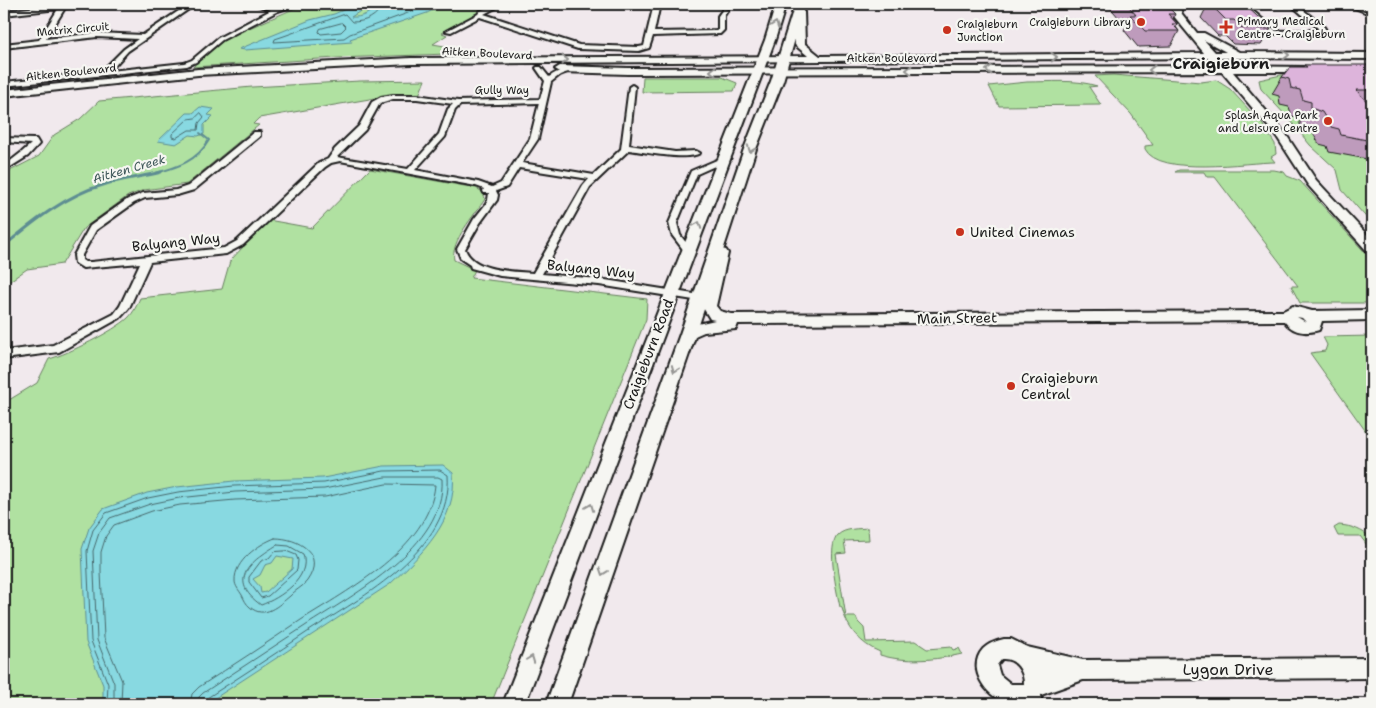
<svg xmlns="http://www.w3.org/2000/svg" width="1376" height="708" font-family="'Shantell Sans',sans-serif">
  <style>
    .green { fill: #b0e1a1; stroke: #667e5e }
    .water { fill: #88d9e1; stroke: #5d8d92; fill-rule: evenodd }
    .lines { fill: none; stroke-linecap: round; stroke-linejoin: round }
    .shore { stroke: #47686b; stroke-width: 1 }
    .stream-far1 { stroke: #5d8d92; stroke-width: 2 }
    .stream { stroke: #5d8d92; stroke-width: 3 }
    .street-casing { stroke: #1c1c1c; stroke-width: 4 }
    .secondary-casing { stroke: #1c1c1c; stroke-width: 4 }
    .primary-casing { stroke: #1c1c1c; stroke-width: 4 }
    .street { fill: #f6f6f2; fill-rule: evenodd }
    .secondary { fill: #f6f6f2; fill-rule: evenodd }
    .primary { fill: #f6f6f2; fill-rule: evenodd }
    .wall { fill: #be9bbc; stroke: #1c1c1c }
    .building { fill: #ddb4db; stroke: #1c1c1c }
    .oneway { stroke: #949492 }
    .poi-dot { fill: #c8321e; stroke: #f6f6f2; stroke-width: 2 }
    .labels { text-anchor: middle; stroke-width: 4.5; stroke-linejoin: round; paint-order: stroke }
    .far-poi-label { font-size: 11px; fill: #1c1c1c; stroke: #f6f6f2; text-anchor: start }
    .far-street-label { font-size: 11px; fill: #1c1c1c; stroke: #f6f6f2 }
    .far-water-label { font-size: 12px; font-style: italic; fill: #3c5557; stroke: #f6f6f2 }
    .poi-label { font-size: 14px; fill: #1c1c1c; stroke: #f6f6f2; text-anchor: start }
    .street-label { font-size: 14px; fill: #1c1c1c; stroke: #f6f6f2 }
    .far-district-label { font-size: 16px; font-weight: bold; fill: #1c1c1c; stroke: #f6f6f2 }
    .near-street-label { font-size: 16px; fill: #1c1c1c; stroke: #f6f6f2 }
  </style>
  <rect width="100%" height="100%" fill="#f1e9ed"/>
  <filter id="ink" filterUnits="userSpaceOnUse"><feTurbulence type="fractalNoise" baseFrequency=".02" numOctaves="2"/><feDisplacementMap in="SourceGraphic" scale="10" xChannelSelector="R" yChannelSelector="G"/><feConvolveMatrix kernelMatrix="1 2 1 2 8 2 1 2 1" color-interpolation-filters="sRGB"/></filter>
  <g filter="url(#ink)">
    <g class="green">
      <path d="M305 4H497L442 33 447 35 433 44 450 47 448 54 336 58 193 67 209 49 233 35Z"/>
      <path d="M1113 75 1201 82 1216 80 1230 89 1263 125 1275 144 1276 154 1271 157 1275 162C1248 162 1159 177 1145 149V146L1153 145 1131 114 1095 76Z"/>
      <path d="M1281 75H1372V224L1342 190 1337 170 1310 145 1289 119 1261 89 1259 80Z"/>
      <path d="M643 77H722L737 83 734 91 642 92Z"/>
      <path d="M425 80 419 95 387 96 259 118 253 124 259 125 187 184 144 190 128 196 84 228 62 264 27 269 4 285V174L39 156 54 135 80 119 99 101 252 87 360 81Z"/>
      <path d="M1027 82C1050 82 1075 79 1097 86L1089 87 1101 105 999 106 989 86Z"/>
      <path d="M370 169 476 188 483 192 485 199C475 215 450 241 454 260L475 270 471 278 647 299 646 319 491 704H4V403L37 383 49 359C68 354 114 331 128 318 134 312 137 305 140 298L222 289 230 261 268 220 312 228Z"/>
      <path d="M1179 170H1274L1284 172 1287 176 1300 181 1372 260V303H1300L1291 286H1298L1215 177H1207L1204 172H1175Z"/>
      <path d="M1372 336V440L1310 353 1325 351 1327 345 1323 337Z"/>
      <path d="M1339 525C1353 526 1361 530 1372 538V545H1367L1360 536H1338L1334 528Z"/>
      <path d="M868 528 869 540 844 541 846 553 836 554 846 617H856L858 622 864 628 866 642 915 641 927 649 951 647 953 650 959 648 962 654C936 660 906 663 880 655V652C860 644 847 628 842 608L840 607C837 592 826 546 838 535 845 528 859 529 868 528Z"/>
    </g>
    <g class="water">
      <path d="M377 4H439V7L427 13 350 39 352 42 245 50 239 49 310 20 334 14 355 5 363 7 362 10 351 17C361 18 372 13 377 4Z"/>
      <path d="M200 107 214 109 208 115 213 116 204 125V134L198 136 190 135 176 144 158 141 187 113H193Z"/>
      <path d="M443 465 453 473C458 520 422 554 390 584L206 704H103V685L86 642 82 549 89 528 103 509 147 493 177 487 234 481 323 478 384 466ZM277 556 293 559 292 569 266 592 261 593 260 587 253 579 260 575 265 565 272 563Z"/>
    </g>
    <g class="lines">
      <g class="shore">
        <path d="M382 4C378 17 365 22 352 22L345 14 284 36 275 39 274 42 344 38 350 34 433 4"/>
        <path d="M342 23 346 27 341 32 321 34 319 32 320 29Z"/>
        <path d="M201 113 204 117 199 123 198 130H189L176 138 172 137V134L188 119 195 118Z"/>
        <path d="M275 538C299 538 326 554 307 581 303 587 295 590 290 596 279 605 264 620 250 607 246 604 244 599 242 595 239 590 235 586 235 581 234 561 259 544 275 538Z"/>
        <path d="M277 545 289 546 303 554C311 578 280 598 261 605 226 580 251 561 277 545Z"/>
        <path d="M286 551 296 555 298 560 297 570 268 596 261 598 249 582V577L261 561 269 558 274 552Z"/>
        <path d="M107 704 108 684 91 641 87 551 93 530 106 513 148 498 178 492 234 486 324 483 384 471 440 470 448 475C453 549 362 597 309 631 275 654 241 676 207 698L204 704"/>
        <path d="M114 704V683L97 640 93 551 99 533 110 518 150 504 179 498 235 492 324 489 385 477H438L442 479C446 546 354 594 305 626 271 648 237 671 203 693L199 697 198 704"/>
        <path d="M121 704 122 681 104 638 101 572V552L106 536 114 525 152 511 180 505 235 500 325 497 386 484 435 485C429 548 348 590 301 620 267 643 233 665 199 687L192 694 190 704"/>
      </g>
      <path class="stream-far1" d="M156 173C178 167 197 161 209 140L200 133"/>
      <path class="stream" d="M4 246C33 222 66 195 103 185 122 179 142 177 161 172"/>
      <g class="street-casing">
        <g id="street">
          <path d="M63 4H87L65 8 46 39 97 33 143 35 189 4H196L128 51 110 71 184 63 192 60 218 38 271 10 254 4C262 4 267 7 275 8 282 9 291 3 299 4L278 11 222 40 196 62 187 66 4 86V82L101 72 124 49 138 39 97 37 4 48V44L39 40 58 9 4 15V11Z"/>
          <path d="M496 4H503L484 14 579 45 639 47 644 46 654 4H660L654 32 716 31 718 30V16L723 9 728 10 724 16V30L720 34 653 36 649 48 639 51 578 49 480 17 451 32 446 31 478 14 480 11Z"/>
          <path d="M1239 4H1245L1276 31 1320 30 1290 4H1296L1324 27 1327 32 1324 34H1272Z"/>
          <path d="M1345 4H1353L1372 11V15Z"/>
          <path d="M537 67H541L549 77C555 73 566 66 573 70L560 75 551 82 538 139 522 163 594 175 621 149 629 87 632 85 635 87 629 145 675 152 696 151 700 153C688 161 644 152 629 150L590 187 542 274 599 279 700 295 705 298 703 300 700 301 599 285 500 276 471 268 470 265 461 259 457 249 474 219 486 204 488 200 489 193H484L483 191 484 189 476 186 340 161 331 163 325 167 243 245 226 254 150 262 129 308 120 318 59 352 4 359V351L53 345 114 314 120 306 140 263 83 268 75 263 74 255 90 226 128 199 143 193 176 190 188 186 254 132H260V136L194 190 177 195 145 198 134 203 96 230 82 255V260L85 262H91L224 248 237 241 319 163 328 159 335 149 359 126 372 102 381 97 393 95H417L458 101 540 99 545 81 536 68ZM393 99H417L453 104 448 109 439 134 408 169 337 157 365 130 380 103ZM539 103 530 139 501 183 492 187 478 182 415 170 445 137 455 110 460 105ZM519 168 589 179 583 186 533 273C512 271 474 272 465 249L480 223 497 200 498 195 496 191 507 187Z"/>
          <path d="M4 138 33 139H36L39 144 28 156 4 171V166L22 152 31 144 4 142Z"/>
          <path d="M719 159H722L726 161 697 174 677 223 680 235 692 250 691 252H685L672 235 669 223 691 171Z"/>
        </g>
      </g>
      <g class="secondary-casing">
        <g id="secondary">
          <path d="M1171 4H1179L1182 14 1197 33H1204L1239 52 1372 53V59L1220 58 1228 66 1311 67V71L1307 72H1233L1285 133 1316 180 1372 240V252L1367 251 1308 185 1277 137 1222 72 628 74 560 72 555 69 560 66 628 68 1217 66 1210 58 411 64 198 75 4 96V90L198 69 411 58 808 56 795 45 794 12 799 9 804 12 805 44 820 56 1204 53 1172 14ZM1204 40 1226 52H1215Z"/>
          <path d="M721 249 726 250 728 253 716 306 720 311 731 314 1283 311 1293 306 1312 311 1372 310V320L1322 321 1319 330C1306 334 1293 333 1284 321L738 324 736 329 704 332 688 339 683 338 681 334 683 330 693 325 715 320 710 319 702 306 714 253 716 250ZM1297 317 1302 318 1306 322Z"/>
          <path d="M1004 639H1011L1027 647 1083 660 1372 658V678L1083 680 1041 695V704C1031 704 1017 707 1007 703 986 697 966 668 983 649 989 643 996 641 1004 639ZM1002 659C1015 658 1024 670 1024 684H1011L1000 675 997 665Z"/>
        </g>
      </g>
      <g class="primary-casing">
        <g id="primary">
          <path d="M776 4H786L775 40 525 704H503L765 40Z"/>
          <path d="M795 4H805L783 81 756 149 696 334 568 704H546L680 334 744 149 771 81Z"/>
        </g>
      </g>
      <use href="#street" class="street"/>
      <use href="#secondary" class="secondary"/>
      <use href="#primary" class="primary"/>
    </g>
    <g class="wall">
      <path d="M1107 4H1165L1175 14 1173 19 1177 24 1176 27 1179 31 1171 46 1138 47 1124 30 1126 26Z"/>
      <path d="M1208 4H1244L1271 29 1261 45 1233 44 1225 36H1218L1201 18Z"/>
      <path d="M1304 65 1372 68V156L1370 155 1367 159 1329 152 1327 146 1319 144 1310 128 1300 125V118L1292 116 1289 107 1280 105 1279 96 1272 94 1282 77 1303 67Z"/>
    </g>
    <g class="building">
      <path d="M1127 4H1165L1175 14H1168L1177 24H1172L1179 31H1145L1130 15H1136Z"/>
      <path d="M1210 4H1244L1271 29 1242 28 1234 20H1226Z"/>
      <path d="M1304 65H1368L1372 68V90H1356L1372 107V141L1341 135 1339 129 1331 127 1322 112 1311 108V102L1303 100 1300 90 1291 88 1289 79 1282 77 1290 67H1307Z"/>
    </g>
    <defs><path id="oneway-chevron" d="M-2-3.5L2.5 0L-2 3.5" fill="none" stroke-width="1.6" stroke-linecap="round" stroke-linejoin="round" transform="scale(1.25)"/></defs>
    <g class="oneway">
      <use href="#oneway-chevron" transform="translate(775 25) rotate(-71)"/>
      <use href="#oneway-chevron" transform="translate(1286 55)"/>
      <use href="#oneway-chevron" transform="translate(1054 57) rotate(-2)"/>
      <use href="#oneway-chevron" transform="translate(565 60)"/>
      <use href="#oneway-chevron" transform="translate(909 70) rotate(180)"/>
      <use href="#oneway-chevron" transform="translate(989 70) rotate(180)"/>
      <use href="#oneway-chevron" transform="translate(1152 70) rotate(-180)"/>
      <use href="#oneway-chevron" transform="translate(713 71) rotate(180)"/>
      <use href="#oneway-chevron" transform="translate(751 149) rotate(110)"/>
      <use href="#oneway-chevron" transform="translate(698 225) rotate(-69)"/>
      <use href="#oneway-chevron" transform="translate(675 369) rotate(111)"/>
      <use href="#oneway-chevron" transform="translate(590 507) rotate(-69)"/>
      <use href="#oneway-chevron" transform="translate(603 572) rotate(109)"/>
      <use href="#oneway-chevron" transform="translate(531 659) rotate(-69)"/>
    </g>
  </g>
  <g class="poi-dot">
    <circle cx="1141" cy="22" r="5"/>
    <path d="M1223.5 19.5h5v5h5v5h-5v5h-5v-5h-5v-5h5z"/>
    <circle cx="947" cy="30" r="5"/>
    <circle cx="1328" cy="121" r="5"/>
    <circle cx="960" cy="232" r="5"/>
    <circle cx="1011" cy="386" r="5"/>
  </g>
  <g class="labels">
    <g class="far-poi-label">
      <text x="1237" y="25">Primary Medical<tspan x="1237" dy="13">Centre - Craigieburn</tspan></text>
      <text x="1131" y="26" text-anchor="end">Craigieburn Library</text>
      <text x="957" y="28">Craigieburn<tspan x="957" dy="13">Junction</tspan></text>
      <text x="1318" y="119" text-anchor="end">Splash Aqua Park<tspan x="1318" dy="13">and Leisure Centre</tspan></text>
    </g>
    <g class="far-street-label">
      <text transform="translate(73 29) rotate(-5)" y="4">Matrix Circuit</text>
      <text transform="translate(487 53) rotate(3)" y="4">Aitken Boulevard</text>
      <text x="892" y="62">Aitken Boulevard</text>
      <text transform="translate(71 72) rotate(-6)" y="4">Aitken Boulevard</text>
      <text x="502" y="94">Gully Way</text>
    </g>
    <g class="far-water-label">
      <text transform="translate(129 169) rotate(-16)" y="4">Aitken Creek</text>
    </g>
    <g class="poi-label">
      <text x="970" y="237">United Cinemas</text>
      <text x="1021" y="383">Craigieburn<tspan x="1021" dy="16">Central</tspan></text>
    </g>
    <g class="street-label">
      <text transform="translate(176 242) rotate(-6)" y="5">Balyang Way</text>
      <text transform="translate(591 269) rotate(6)" y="5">Balyang Way</text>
      <text transform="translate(957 318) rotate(-1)" y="5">Main Street</text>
      <text transform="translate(648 354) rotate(-69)" y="5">Craigieburn Road</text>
    </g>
    <g class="far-district-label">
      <text x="1221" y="69">Craigieburn</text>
    </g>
    <g class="near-street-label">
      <text x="1228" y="675">Lygon Drive</text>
    </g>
  </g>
  <rect width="1376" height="708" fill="none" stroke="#f6f6f2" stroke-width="20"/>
  <rect x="10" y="10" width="1356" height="688" fill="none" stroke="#1c1c1c" stroke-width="2" filter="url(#ink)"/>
</svg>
